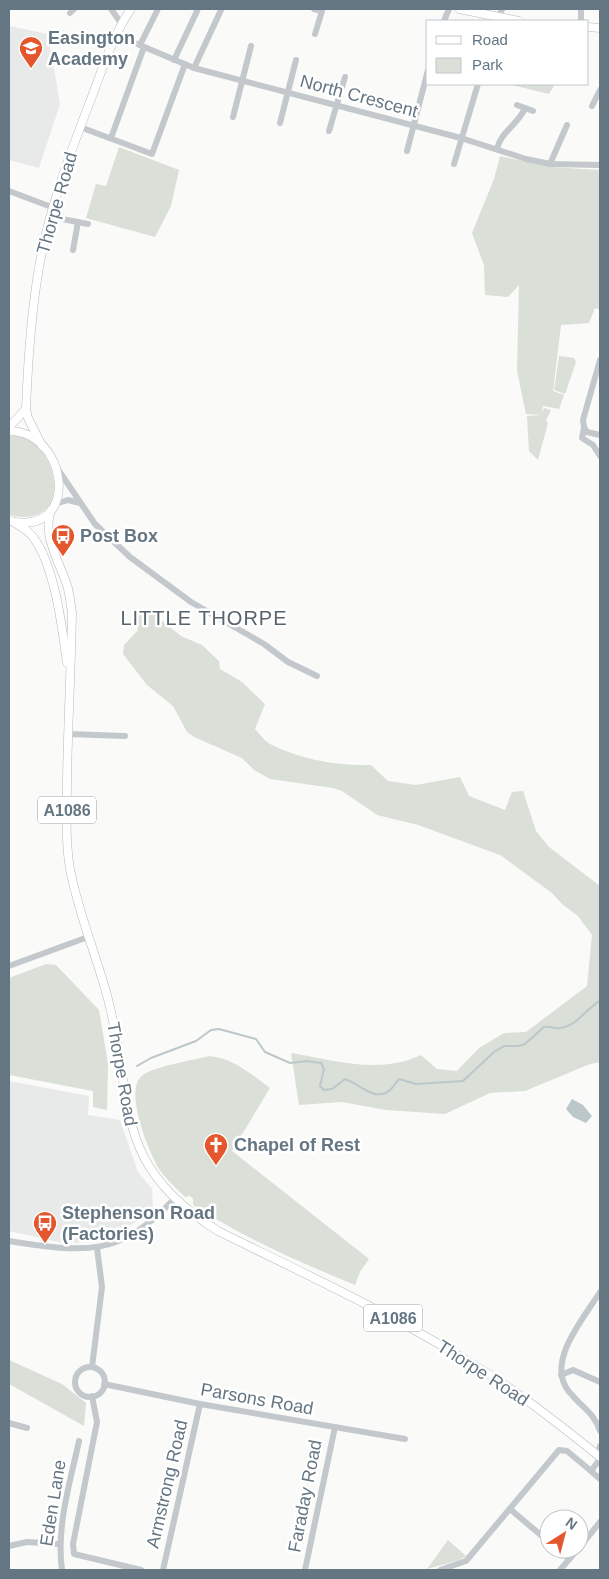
<svg xmlns="http://www.w3.org/2000/svg" width="609" height="1579" font-family="Arial,sans-serif">
  <style>
    .built { fill: #e8e9e9 }
    .green { fill: #dadfd7 }
    .water { fill: #bbc7cb }
    .lines { fill: none; stroke-linecap: round; stroke-linejoin: round }
    .stream { stroke: #bbc7cb; stroke-width: 2 }
    .major-casing { stroke: #b5babe; stroke-width: 9 }
    .minor { stroke: #c3c8cc; stroke-width: 6 }
    .major { stroke: #fff; stroke-width: 8 }
    .labels { text-anchor: middle; stroke-width: 5; stroke-linejoin: round; paint-order: stroke }
    .shield { fill: #fff; stroke: #939fa8; stroke-width: 1 }
    .shield-label { font-size: 16px; font-weight: bold; fill: #657683 }
    .poi-label { font-size: 18px; font-weight: bold; fill: #657683; stroke: #fff; text-anchor: start }
    .street-label { font-size: 18px; fill: #657683; stroke: #fff }
    .quarter-label { font-size: 20px; letter-spacing: 1px; fill: #57646e; stroke: #fff }
  </style>
  <rect width="100%" height="100%" fill="#fafaf8"/>
  <g class="built">
    <path d="M9 26 48 34 60 104 39 168 9 160Z"/>
    <path d="M9 1081 89 1096 88 1115 120 1120 138 1172 152 1189 153 1210 127 1228 100 1242 63 1243 9 1231Z"/>
  </g>
  <g class="green">
    <path d="M508 84H555L549 94Z"/>
    <path d="M119 147 179 170 171 206 155 237 86 218 96 184 106 186Z"/>
    <path d="M500 156 550 167 600 170V310L595 308 589 323 561 325 553 391 564 395 559 409 543 406 542 413 544 408 551 410 546 421 548 423 538 460 529 451 527 416 542 415 526 414 517 371 519 285 508 297 485 295 484 265 472 233 494 179Z"/>
    <path d="M559 356 574 358 576 362 565 394 554 390Z"/>
    <path d="M9 436C56 430 81 532 9 515Z"/>
    <path d="M150 611 181 636 202 645 219 661 220 669 242 682 265 704 255 729C260 734 265 742 272 745 302 760 339 766 371 765L388 781 416 785 460 777 469 796 505 810 512 792 523 791 536 831 549 847 600 886V1062L590 1064 525 1091 490 1093 445 1114 386 1110 342 1102 299 1105 291 1053C334 1060 379 1075 421 1055L437 1069 457 1071 479 1048 504 1033 526 1032 587 986 592 935 578 916 562 904 552 893 500 855 418 825 377 815 342 791 333 788 270 779 254 770 242 758 194 737 187 732 173 706 147 685 123 654 124 645 138 630 135 617Z"/>
    <path d="M46 964 56 965 99 1010 108 1063 107 1110 93 1107V1091L9 1075V978Z"/>
    <path d="M210 1056C234 1059 251 1074 270 1088L232 1151 369 1259 360 1272 355 1285C299 1262 244 1238 193 1205V1199L190 1196 185 1197C177 1189 168 1181 161 1172 150 1156 122 1088 143 1075 156 1066 193 1060 210 1056Z"/>
    <path d="M9 1360 62 1384 86 1403 84 1426 9 1384Z"/>
    <path d="M448 1540 466 1556 460 1560 427 1569Z"/>
  </g>
  <path class="water" d="M572 1099 583 1105 592 1116 586 1123 573 1117 566 1109Z"/>
  <g class="lines">
    <path class="stream" d="M137 1066 151 1058 196 1041 211 1030 219 1029 256 1039 265 1052 290 1063 307 1061 321 1063 324 1069 320 1086 324 1090 332 1089 345 1079C359 1083 377 1105 392 1088 395 1085 396 1082 399 1079L416 1084 463 1081 494 1052 504 1046H518L525 1044 544 1027C550 1026 555 1029 560 1028 578 1026 586 1008 600 1001"/>
    <g class="major-casing">
      <g id="major">
        <path d="M459 9 519 21"/>
        <path d="M588 27 600 28"/>
        <path d="M9 427 26 409"/>
        <path d="M9 431C67 431 81 532 15 522"/>
        <path d="M42 446 28 418 26 409C28 359 31 310 40 262 50 206 71 151 91 99 103 68 112 36 131 9"/>
        <path d="M51 510C42 535 59 561 67 585 70 594 70 603 72 612 71 668 68 723 67 779 67 809 65 839 70 869 79 917 99 961 110 1007 134 1111 115 1166 218 1231 303 1273 390 1313 471 1363 517 1391 559 1424 600 1457"/>
        <path d="M12 521C19 526 28 530 33 537 55 566 62 627 67 663"/>
      </g>
    </g>
    <g class="minor">
      <path d="M111 9 121 23"/>
      <path d="M314 9 322 11 315 34"/>
      <path d="M70 13 74 9"/>
      <path d="M444 21 449 9"/>
      <path d="M497 21 502 9"/>
      <path d="M581 21V9"/>
      <path d="M116 35 194 68 461 138 526 159 550 164 600 165"/>
      <path d="M140 45 158 9"/>
      <path d="M174 60 198 9"/>
      <path d="M194 68 221 10"/>
      <path d="M517 105 533 111"/>
      <path d="M592 106 600 90"/>
      <path d="M233 117 251 46"/>
      <path d="M280 123 296 60"/>
      <path d="M80 127 152 154 185 64"/>
      <path d="M329 131 345 77"/>
      <path d="M111 138 144 47"/>
      <path d="M497 149C501 131 518 125 525 108"/>
      <path d="M407 151 428 70"/>
      <path d="M454 164 478 84"/>
      <path d="M550 164 567 125"/>
      <path d="M9 191 54 208"/>
      <path d="M52 217 88 224"/>
      <path d="M73 250 78 222"/>
      <path d="M600 360 583 420 584 427 587 432 600 435"/>
      <path d="M584 427 582 438 593 445 600 456"/>
      <path d="M55 465 95 524 130 557 191 602 264 644 288 662 317 676"/>
      <path d="M55 504 68 500 80 503"/>
      <path d="M68 734 125 736"/>
      <path d="M9 966 88 937"/>
      <path d="M9 1241C82 1252 119 1259 174 1199"/>
      <path d="M600 1292C583 1320 542 1365 572 1395 583 1408 595 1414 600 1431"/>
      <path d="M92 1367 102 1287 97 1248"/>
      <circle cx="90" cy="1382" r="15"/>
      <path d="M561 1375 573 1370 600 1382"/>
      <path d="M104 1384 200 1404 405 1439"/>
      <path d="M92 1396 97 1422 73 1544 74 1554 141 1570"/>
      <path d="M9 1423 27 1428"/>
      <path d="M597 1454 600 1446"/>
      <path d="M591 1471 600 1479"/>
      <path d="M510 1509 549 1542"/>
      <path d="M9 1546 27 1542 59 1544"/>
      <path d="M579 1548 600 1522"/>
      <path d="M557 1549 569 1559"/>
      <path d="M62 1570C56 1527 70 1483 79 1441"/>
      <path d="M163 1570 200 1404"/>
      <path d="M305 1570 335 1427"/>
      <path d="M440 1570 466 1561 559 1450 567 1451 591 1471 600 1459"/>
      <path d="M560 1570 578 1549"/>
    </g>
    <use href="#major" class="major"/>
  </g>
  <defs>
    <g id="school-pin" transform="scale(1.25)"><path d="M0 17L-7.5 6A9.5 9.5 0 1 1 7.5 6Z" fill="#e4572e" stroke="#fff"/><path d="M0-5L7-2L0 1L-7-2ZM-4 1L0 2.5L4 1V4Q0 6-4 4Z" fill="#fff"/></g>
    <g id="bus-pin" transform="scale(1.25)"><path d="M0 17L-7.5 6A9.5 9.5 0 1 1 7.5 6Z" fill="#e4572e" stroke="#fff"/><path d="M-5-6H5V4H4V6H2V4H-2V6H-4V4H-5ZM-3.5-4V0h7V-4ZM-3.5 1.2v1.5H-2V1.2ZM2 1.2v1.5H3.5V1.2Z" fill="#fff"/></g>
    <g id="church-pin" transform="scale(1.25)"><path d="M0 17L-7.5 6A9.5 9.5 0 1 1 7.5 6Z" fill="#e4572e" stroke="#fff"/><path d="M-1.2-6h2.4v3.5h3.3v2.4h-3.3V6h-2.4V-.1h-3.3v-2.4h3.3Z" fill="#fff"/></g>
  </defs>
  <g fill-rule="evenodd">
    <use href="#school-pin" x="31" y="48"/>
    <use href="#bus-pin" x="63" y="536"/>
    <use href="#church-pin" x="216" y="1145"/>
    <use href="#bus-pin" x="45" y="1223"/>
  </g>
  <g class="labels">
    <g class="shield">
      <rect x="38" y="796.5" width="58" height="27" rx="4"/>
      <rect x="364" y="1304.5" width="58" height="27" rx="4"/>
    </g>
    <g class="shield-label">
      <text x="67" y="816">A1086</text>
      <text x="393" y="1324">A1086</text>
    </g>
    <g class="poi-label">
      <text x="48" y="44">Easington<tspan x="48" dy="21">Academy</tspan></text>
      <text x="80" y="542">Post Box</text>
      <text x="234" y="1151">Chapel of Rest</text>
      <text x="62" y="1219">Stephenson Road<tspan x="62" dy="21">(Factories)</tspan></text>
    </g>
    <g class="street-label">
      <text transform="translate(359 96) rotate(15)" y="6">North Crescent</text>
      <text transform="translate(57 203) rotate(-74)" y="6">Thorpe Road</text>
      <text transform="translate(122 1074) rotate(80)" y="6">Thorpe Road</text>
      <text transform="translate(483 1373) rotate(33)" y="6">Thorpe Road</text>
      <text transform="translate(257 1399) rotate(10)" y="6">Parsons Road</text>
      <text transform="translate(167 1484) rotate(-77)" y="6">Armstrong Road</text>
      <text transform="translate(305 1496) rotate(-79)" y="6">Faraday Road</text>
      <text transform="translate(53 1503) rotate(-81)" y="6">Eden Lane</text>
    </g>
    <g class="quarter-label">
      <text x="204" y="625">LITTLE THORPE</text>
    </g>
  </g>
  <rect width="609" height="1579" fill="none" stroke="#657683" stroke-width="20"/>
  <rect x="426" y="20" width="162" height="65" fill="#ffffff" stroke="#c1c8cd"/>
  <rect x="436" y="36" width="25" height="8" fill="#ffffff" stroke="#c1c8cd"/>
  <text x="472" y="45" font-size="15" fill="#657683">Road</text>
  <rect x="436" y="58" width="25" height="15" fill="#dadfd7" stroke="#c1c8cd"/>
  <text x="472" y="70" font-size="15" fill="#657683">Park</text>
  <g transform="translate(564 1534) rotate(36)"><circle r="24" fill="#ffffff" stroke="#c1c8cd"/>
  <path d="M0-4L9 19L0 12L-9 19Z" fill="#e4572e"/>
  <text y="-8" font-size="14" font-weight="bold" text-anchor="middle" fill="#657683">N</text>
  </g>
</svg>
